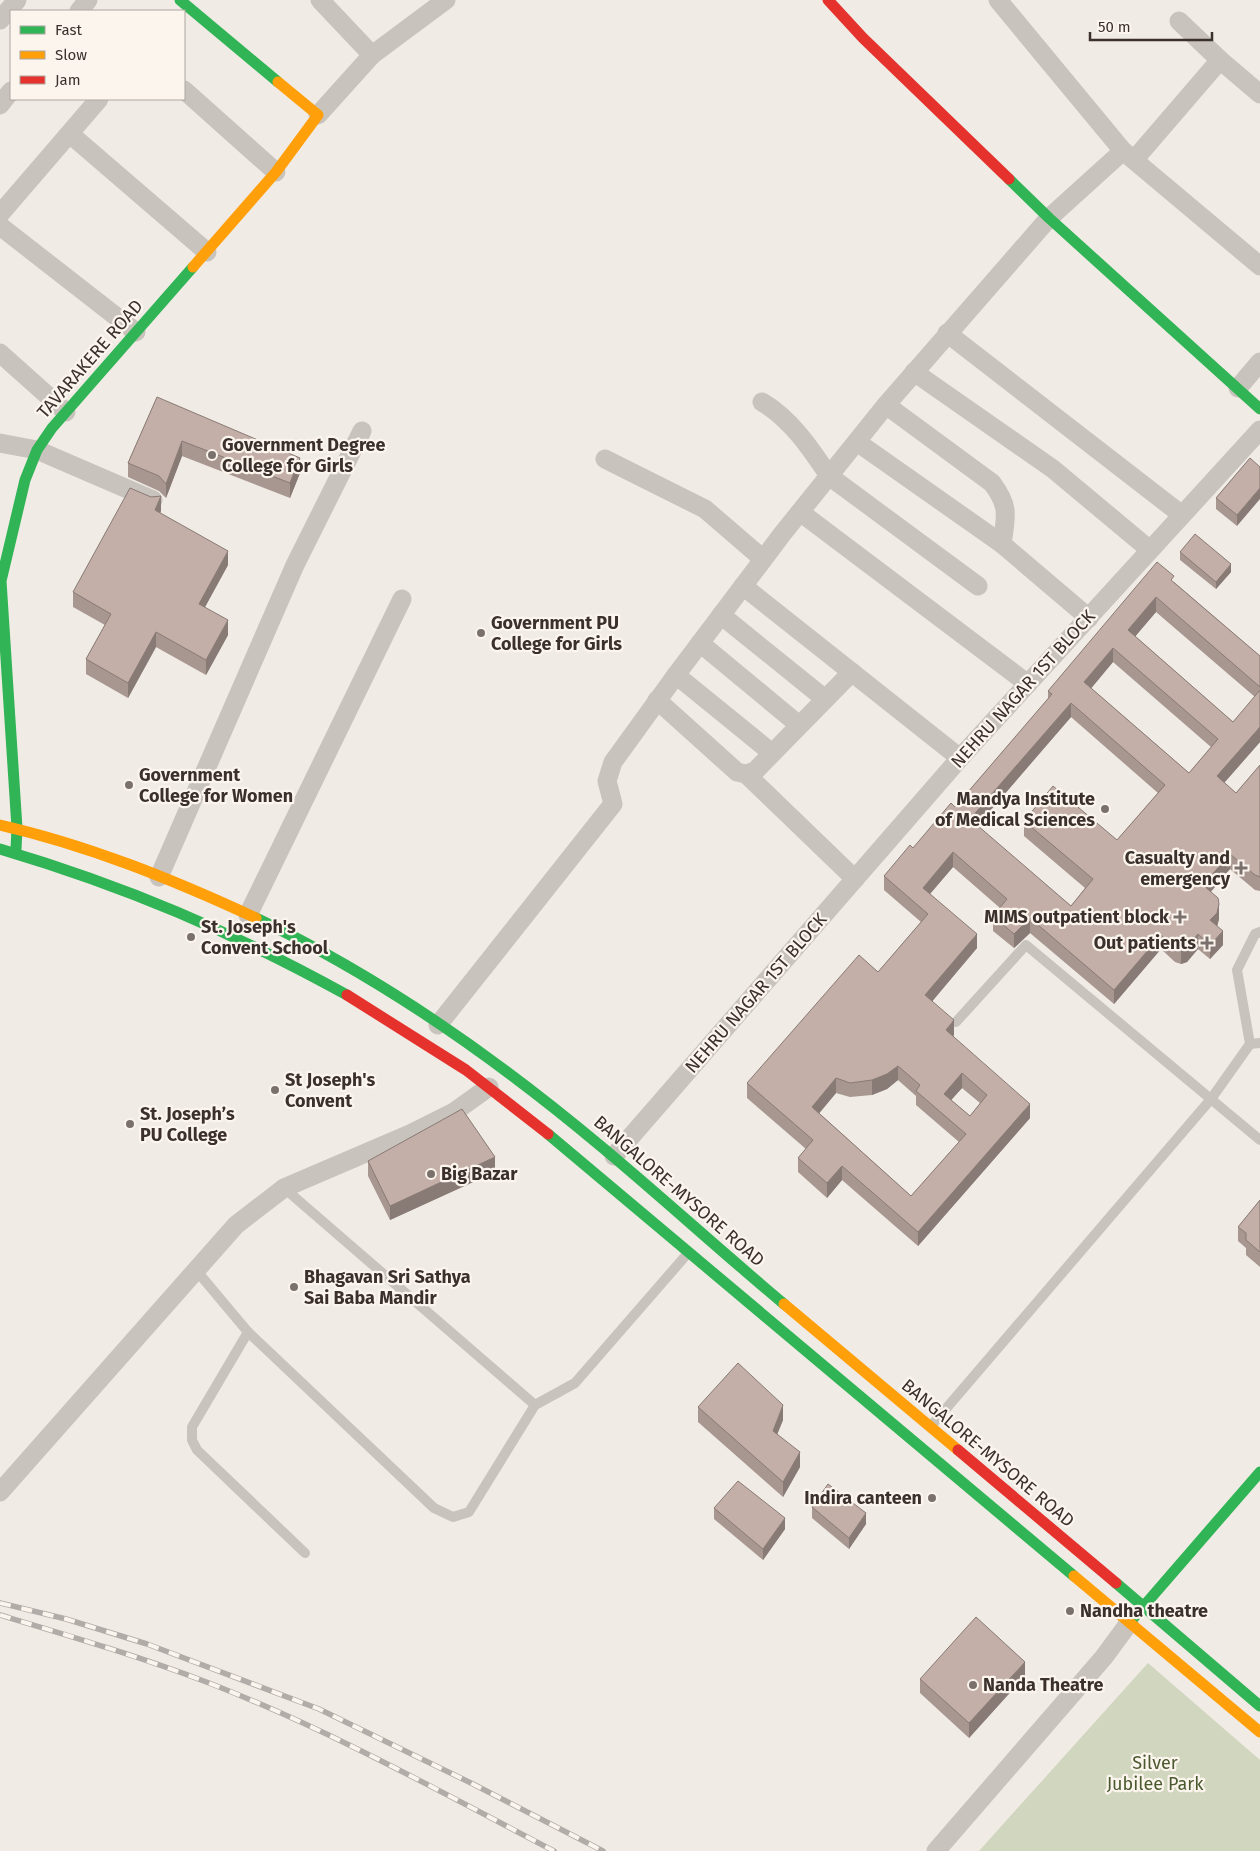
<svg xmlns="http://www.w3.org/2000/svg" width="1260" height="1851" font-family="'Fira Sans',sans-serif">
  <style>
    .green { fill: #d1d6bf }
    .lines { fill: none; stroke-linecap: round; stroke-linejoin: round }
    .lane { stroke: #c9c3be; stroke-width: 10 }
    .street { stroke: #c9c3be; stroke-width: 19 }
    .fast { stroke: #30b455; stroke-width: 11 }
    .slow { stroke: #ff9f0a; stroke-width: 11 }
    .jam { stroke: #e5322d; stroke-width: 11 }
    .rail-casing { stroke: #b1aca8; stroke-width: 5.5 }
    .rail { stroke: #fbf5ee; stroke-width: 4; stroke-dasharray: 11; stroke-linecap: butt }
    .wall { fill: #a89690; fill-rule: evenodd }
    .shaded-wall { fill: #887a75 }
    .building { fill: #c3afa7; stroke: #887a75; fill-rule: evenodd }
    .poi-dot { fill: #7a716c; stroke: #fbf5ee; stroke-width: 2 }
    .labels { text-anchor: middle; stroke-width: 4.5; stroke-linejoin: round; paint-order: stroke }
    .street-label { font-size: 18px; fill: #3b302b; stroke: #fbf5ee }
    .poi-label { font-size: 18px; font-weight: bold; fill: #3b302b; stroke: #fbf5ee; text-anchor: start }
    .park-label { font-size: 18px; fill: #4a5a2e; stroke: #fbf5ee }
  </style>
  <rect width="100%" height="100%" fill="#f0ebe5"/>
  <path class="green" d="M1148 1663 1260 1760V1851H979Z"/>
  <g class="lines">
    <g class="lane">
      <path d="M956 1022 1026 945 1260 1140"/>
      <path d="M1250 1044 1260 1043"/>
      <path d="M284 1188 535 1405 575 1383 688 1253"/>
      <path d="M196 1270 248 1332 434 1508 453 1517 469 1512 535 1405"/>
      <path d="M248 1332 192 1427V1440L197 1450 305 1553"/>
      <path d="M932 1425 1211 1099 1250 1044 1237 970 1255 934 1260 932"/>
    </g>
    <g class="street">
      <path d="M320 0 372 55"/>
      <path d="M998 0 1123 151 1260 266"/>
      <path d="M79 11 88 0"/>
      <path d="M0 20 17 0"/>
      <path d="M1179 21 1220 60 1260 94"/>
      <path d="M184 90 276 172"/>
      <path d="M0 105 11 91"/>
      <path d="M318 115 372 55 446 0"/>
      <path d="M70 134 207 252"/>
      <path d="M1134 160 1220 60"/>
      <path d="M0 214 99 99"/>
      <path d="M0 226 136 332"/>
      <path d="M947 333 1182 515"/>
      <path d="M0 353 66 412"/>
      <path d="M914 372 1053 469 1150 550"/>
      <path d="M1238 388 1260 362"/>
      <path d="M762 402C791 419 811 449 829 476L978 586"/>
      <path d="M886 405 992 483C1010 507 1006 516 1002 544"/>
      <path d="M857 442 1002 544 1089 618"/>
      <path d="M0 443 37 450 153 500"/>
      <path d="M605 459 705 509 763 559"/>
      <path d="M800 512 1028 684"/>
      <path d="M743 586 960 758"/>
      <path d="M721 615 825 699"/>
      <path d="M700 643 799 725"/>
      <path d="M676 675 772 753"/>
      <path d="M657 700 737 772 746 774 755 771 852 672"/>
      <path d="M746 774 855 879"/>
      <path d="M159 877 295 565 362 431"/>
      <path d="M248 915 402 599"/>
      <path d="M438 1025 613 804 607 781 613 762 676 675 783 533 886 405 1049 218 1123 151"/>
      <path d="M614 1156 960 758 1260 430"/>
      <path d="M0 1492 236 1225 284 1188 410 1134 454 1112 489 1087"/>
      <path d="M936 1851 1104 1657 1129 1623"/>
    </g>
    <g class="fast">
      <path d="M180 0 278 82"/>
      <path d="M1009 179 1049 218 1260 409"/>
      <path d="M0 849C125 886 233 932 347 995"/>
      <path d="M16 849 17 828 1 581 25 480 37 450 52 428 193 267"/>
      <path d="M256 918C381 977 497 1059 603 1148 664 1199 723 1253 784 1304"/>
      <path d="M548 1134 1074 1576"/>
      <path d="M1116 1583 1260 1706"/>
      <path d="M1130 1622 1260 1472"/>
    </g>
    <g class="slow">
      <path d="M193 267 276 172 318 115 278 82"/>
      <path d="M0 825C88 845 174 880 256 918"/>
      <path d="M784 1304 958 1450"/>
      <path d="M1074 1576 1260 1732"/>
    </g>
    <g class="jam">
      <path d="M828 0 863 38 1009 179"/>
      <path d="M347 995 466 1070 548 1134"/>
      <path d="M958 1450 1116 1583"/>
    </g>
    <g class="rail-casing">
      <g id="rail">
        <path d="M0 1603 66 1619 147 1644 319 1709 471 1783 603 1851"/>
        <path d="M0 1615C70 1636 141 1657 209 1683 328 1729 441 1792 554 1851"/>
      </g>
    </g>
    <use href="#rail" class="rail"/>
  </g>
  <g class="wall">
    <path d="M157 397 300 473 290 498 182 456 166 498 159 491 128 477V463Z"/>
    <path d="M1250 458 1237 526 1216 509V498Z"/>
    <path d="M161 511 160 513 228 565 205 607 228 635 206 675 156 647 128 698 86 674V659L105 625 73 607V592Z"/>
    <path d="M1180 552 1231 572 1216 589 1180 560Z"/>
    <path d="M1174 582 1260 656V742L1224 783 1236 793 1260 765V891L1255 890 1230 869 1211 892 1219 919 1217 926 1223 945 1210 959 1198 949 1187 962 1181 964 1175 962 1161 949 1114 1004 1030 933 1014 948 993 931V916L1000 908 953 867 930 894 977 948 932 1001 954 1035 953 1036 1030 1118 918 1246 842 1180 827 1198 798 1172V1158L806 1149 747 1098V1083L878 972 921 922 884 890V876L955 807 1048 699V691ZM1156 612 1255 697 1233 722 1135 636ZM1113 662 1211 747 1189 773 1091 688ZM1071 717 1158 793 1117 840 1024 821V836L1085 888 1071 906 977 826ZM898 1080 916 1096V1105L959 1142 911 1196 819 1113 836 1093 850 1097 872 1095 887 1089ZM962 1088 980 1103 970 1116 951 1100Z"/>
    <path d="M368 1161 495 1172 390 1220 368 1176Z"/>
    <path d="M1260 1200V1267L1246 1255V1248L1238 1241V1227Z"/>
    <path d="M698 1407 783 1420 777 1434 800 1467 783 1497 698 1422Z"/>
    <path d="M812 1507 866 1524 849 1549 812 1518Z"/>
    <path d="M714 1508 785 1529 763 1560 714 1519Z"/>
    <path d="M1025 1676 969 1738 920 1693V1679Z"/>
  </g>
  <g class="shaded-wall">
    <path d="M182 441V456L166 498V484Z"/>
    <path d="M300 458V473L290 498V483Z"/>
    <path d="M1260 488V499L1237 526V515Z"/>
    <path d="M161 496V511L155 525V510Z"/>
    <path d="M228 551V565L199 618V604Z"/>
    <path d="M1231 564V572L1216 589V582Z"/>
    <path d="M1156 597V612L1128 645V630Z"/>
    <path d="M228 620V635L206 675V660Z"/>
    <path d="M156 632V647L128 698V683Z"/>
    <path d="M1113 648V662L1084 697V682Z"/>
    <path d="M1071 703V717L970 834V819Z"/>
    <path d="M1260 727V742L1217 791V776Z"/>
    <path d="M953 852V867L923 902V888Z"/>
    <path d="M1230 854V869L1203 900V885Z"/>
    <path d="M1219 904V919L1217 927 1210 920Z"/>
    <path d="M1030 918V933L1014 948V934Z"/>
    <path d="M1223 931V945L1210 959V945Z"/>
    <path d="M977 934V948L925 1010V995Z"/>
    <path d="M1198 934V949L1187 962 1181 964V949Z"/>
    <path d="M1161 935V949L1114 1004V990Z"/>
    <path d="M954 1020V1035L946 1045V1030Z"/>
    <path d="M898 1066V1080L887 1089 872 1095V1080Z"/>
    <path d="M962 1073V1088L944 1108V1094Z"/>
    <path d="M836 1078V1093L812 1122V1107Z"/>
    <path d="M1030 1104V1118L918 1246V1232Z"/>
    <path d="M495 1157V1172L390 1220V1206Z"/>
    <path d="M842 1166V1180L827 1198V1183Z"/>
    <path d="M783 1405V1420L773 1445V1431Z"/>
    <path d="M800 1452V1467L783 1497V1482Z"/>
    <path d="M866 1513V1524L849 1549V1538Z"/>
    <path d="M785 1518V1529L763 1560V1549Z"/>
    <path d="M1025 1662V1676L969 1738V1723Z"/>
  </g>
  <g class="building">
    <path d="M157 397 300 458 290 483 182 441 166 484 159 476 128 463Z"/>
    <path d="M1250 458 1260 467V488L1237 515 1216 498Z"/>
    <path d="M130 488 151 497 161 496 155 510 228 551 199 604 228 620 206 660 156 632 128 683 86 659 111 614 73 592Z"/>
    <path d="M1195 534 1231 564 1216 582 1180 552Z"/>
    <path d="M1157 562 1174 576 1171 580 1260 656V687L1156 597 1128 630 1233 722 1260 690V727L1217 776 1236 793 1260 765V877L1255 875 1230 854 1203 885 1218 898 1219 904 1217 913 1210 920 1223 931 1210 945 1198 934 1187 947 1181 949 1175 948 1161 935 1114 990 1030 918 1014 934 993 916 1007 899 953 852 923 888 977 934 925 995 954 1020 946 1030 1030 1104 918 1232 842 1166 827 1183 798 1158 813 1140 747 1083 859 955 878 972 928 914 884 876 910 845 913 848 951 803 955 807 1052 694 1048 691ZM1113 648 1218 739 1189 773 1084 682ZM1071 703 1165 785 1117 840 1053 786 1024 821 1093 879 1071 906 970 819ZM898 1066 920 1085 916 1091 966 1134 911 1196 812 1107 836 1078 850 1083 872 1080 887 1074ZM962 1073 987 1095 970 1116 944 1094Z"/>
    <path d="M462 1109 495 1157 390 1206 368 1161Z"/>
    <path d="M1260 1200V1252L1246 1240V1233L1238 1227Z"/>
    <path d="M738 1363 783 1405 773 1431 800 1452 783 1482 698 1407Z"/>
    <path d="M738 1481 785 1518 763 1549 714 1508Z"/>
    <path d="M828 1484 866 1513 849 1538 812 1507Z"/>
    <path d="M976 1617 1025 1662 969 1723 920 1679Z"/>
  </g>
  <g class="poi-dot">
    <circle cx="212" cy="455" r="5"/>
    <circle cx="481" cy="633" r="5"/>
    <circle cx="129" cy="785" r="5"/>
    <circle cx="1105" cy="809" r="5"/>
    <path d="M1238.5 860.5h5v5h5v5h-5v5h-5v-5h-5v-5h5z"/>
    <path d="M1177.5 909.5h5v5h5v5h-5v5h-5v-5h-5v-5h5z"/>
    <circle cx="191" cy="937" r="5"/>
    <path d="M1204.5 935.5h5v5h5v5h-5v5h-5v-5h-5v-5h5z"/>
    <circle cx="275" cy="1090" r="5"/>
    <circle cx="130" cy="1124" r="5"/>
    <circle cx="431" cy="1174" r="5"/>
    <circle cx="294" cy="1287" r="5"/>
    <circle cx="932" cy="1498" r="5"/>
    <circle cx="1070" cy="1611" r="5"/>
    <circle cx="973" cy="1685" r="5"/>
  </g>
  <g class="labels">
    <g class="street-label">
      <text transform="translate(90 359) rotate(-49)" y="6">TAVARAKERE ROAD</text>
      <text transform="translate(1023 689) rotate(-48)" y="6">NEHRU NAGAR 1ST BLOCK</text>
      <text transform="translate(756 993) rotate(-49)" y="6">NEHRU NAGAR 1ST BLOCK</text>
      <text transform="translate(679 1191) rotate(41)" y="6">BANGALORE-MYSORE ROAD</text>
      <text transform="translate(988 1453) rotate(40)" y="6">BANGALORE-MYSORE ROAD</text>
    </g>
    <g class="poi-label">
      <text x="222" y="451">Government Degree<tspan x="222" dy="21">College for Girls</tspan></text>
      <text x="491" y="629">Government PU<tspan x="491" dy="21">College for Girls</tspan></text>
      <text x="139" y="781">Government<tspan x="139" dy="21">College for Women</tspan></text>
      <text x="1095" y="805" text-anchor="end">Mandya Institute<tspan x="1095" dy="21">of Medical Sciences</tspan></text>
      <text x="1230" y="864" text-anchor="end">Casualty and<tspan x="1230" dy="21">emergency</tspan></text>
      <text x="1169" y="923" text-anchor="end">MIMS outpatient block</text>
      <text x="201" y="933">St. Joseph's<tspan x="201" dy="21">Convent School</tspan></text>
      <text x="1196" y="949" text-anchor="end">Out patients</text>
      <text x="285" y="1086">St Joseph's<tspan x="285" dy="21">Convent</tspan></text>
      <text x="140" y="1120">St. Joseph’s<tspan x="140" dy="21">PU College</tspan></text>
      <text x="441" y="1180">Big Bazar</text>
      <text x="304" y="1283">Bhagavan Sri Sathya<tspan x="304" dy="21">Sai Baba Mandir</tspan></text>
      <text x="922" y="1504" text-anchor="end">Indira canteen</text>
      <text x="1080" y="1617">Nandha theatre</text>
      <text x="983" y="1691">Nanda Theatre</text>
    </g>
    <g class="park-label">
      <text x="1155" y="1769">Silver<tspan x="1155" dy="21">Jubilee Park</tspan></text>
    </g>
  </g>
  <rect x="10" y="10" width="175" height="90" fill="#fbf5ee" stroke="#aea6a0"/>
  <rect x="20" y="26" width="25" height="8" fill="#30b455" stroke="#aea6a0"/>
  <text x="55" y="35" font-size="15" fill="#3b302b">Fast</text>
  <rect x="20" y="51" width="25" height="8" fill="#ff9f0a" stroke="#aea6a0"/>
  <text x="55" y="60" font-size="15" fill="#3b302b">Slow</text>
  <rect x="20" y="76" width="25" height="8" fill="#e5322d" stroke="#aea6a0"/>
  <text x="55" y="85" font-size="15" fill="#3b302b">Jam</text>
  <path d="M1090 32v8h122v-8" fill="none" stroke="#3b302b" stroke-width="2.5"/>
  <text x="1098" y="32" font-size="15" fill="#3b302b" stroke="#fbf5ee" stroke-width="4" paint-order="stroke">50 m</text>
</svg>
